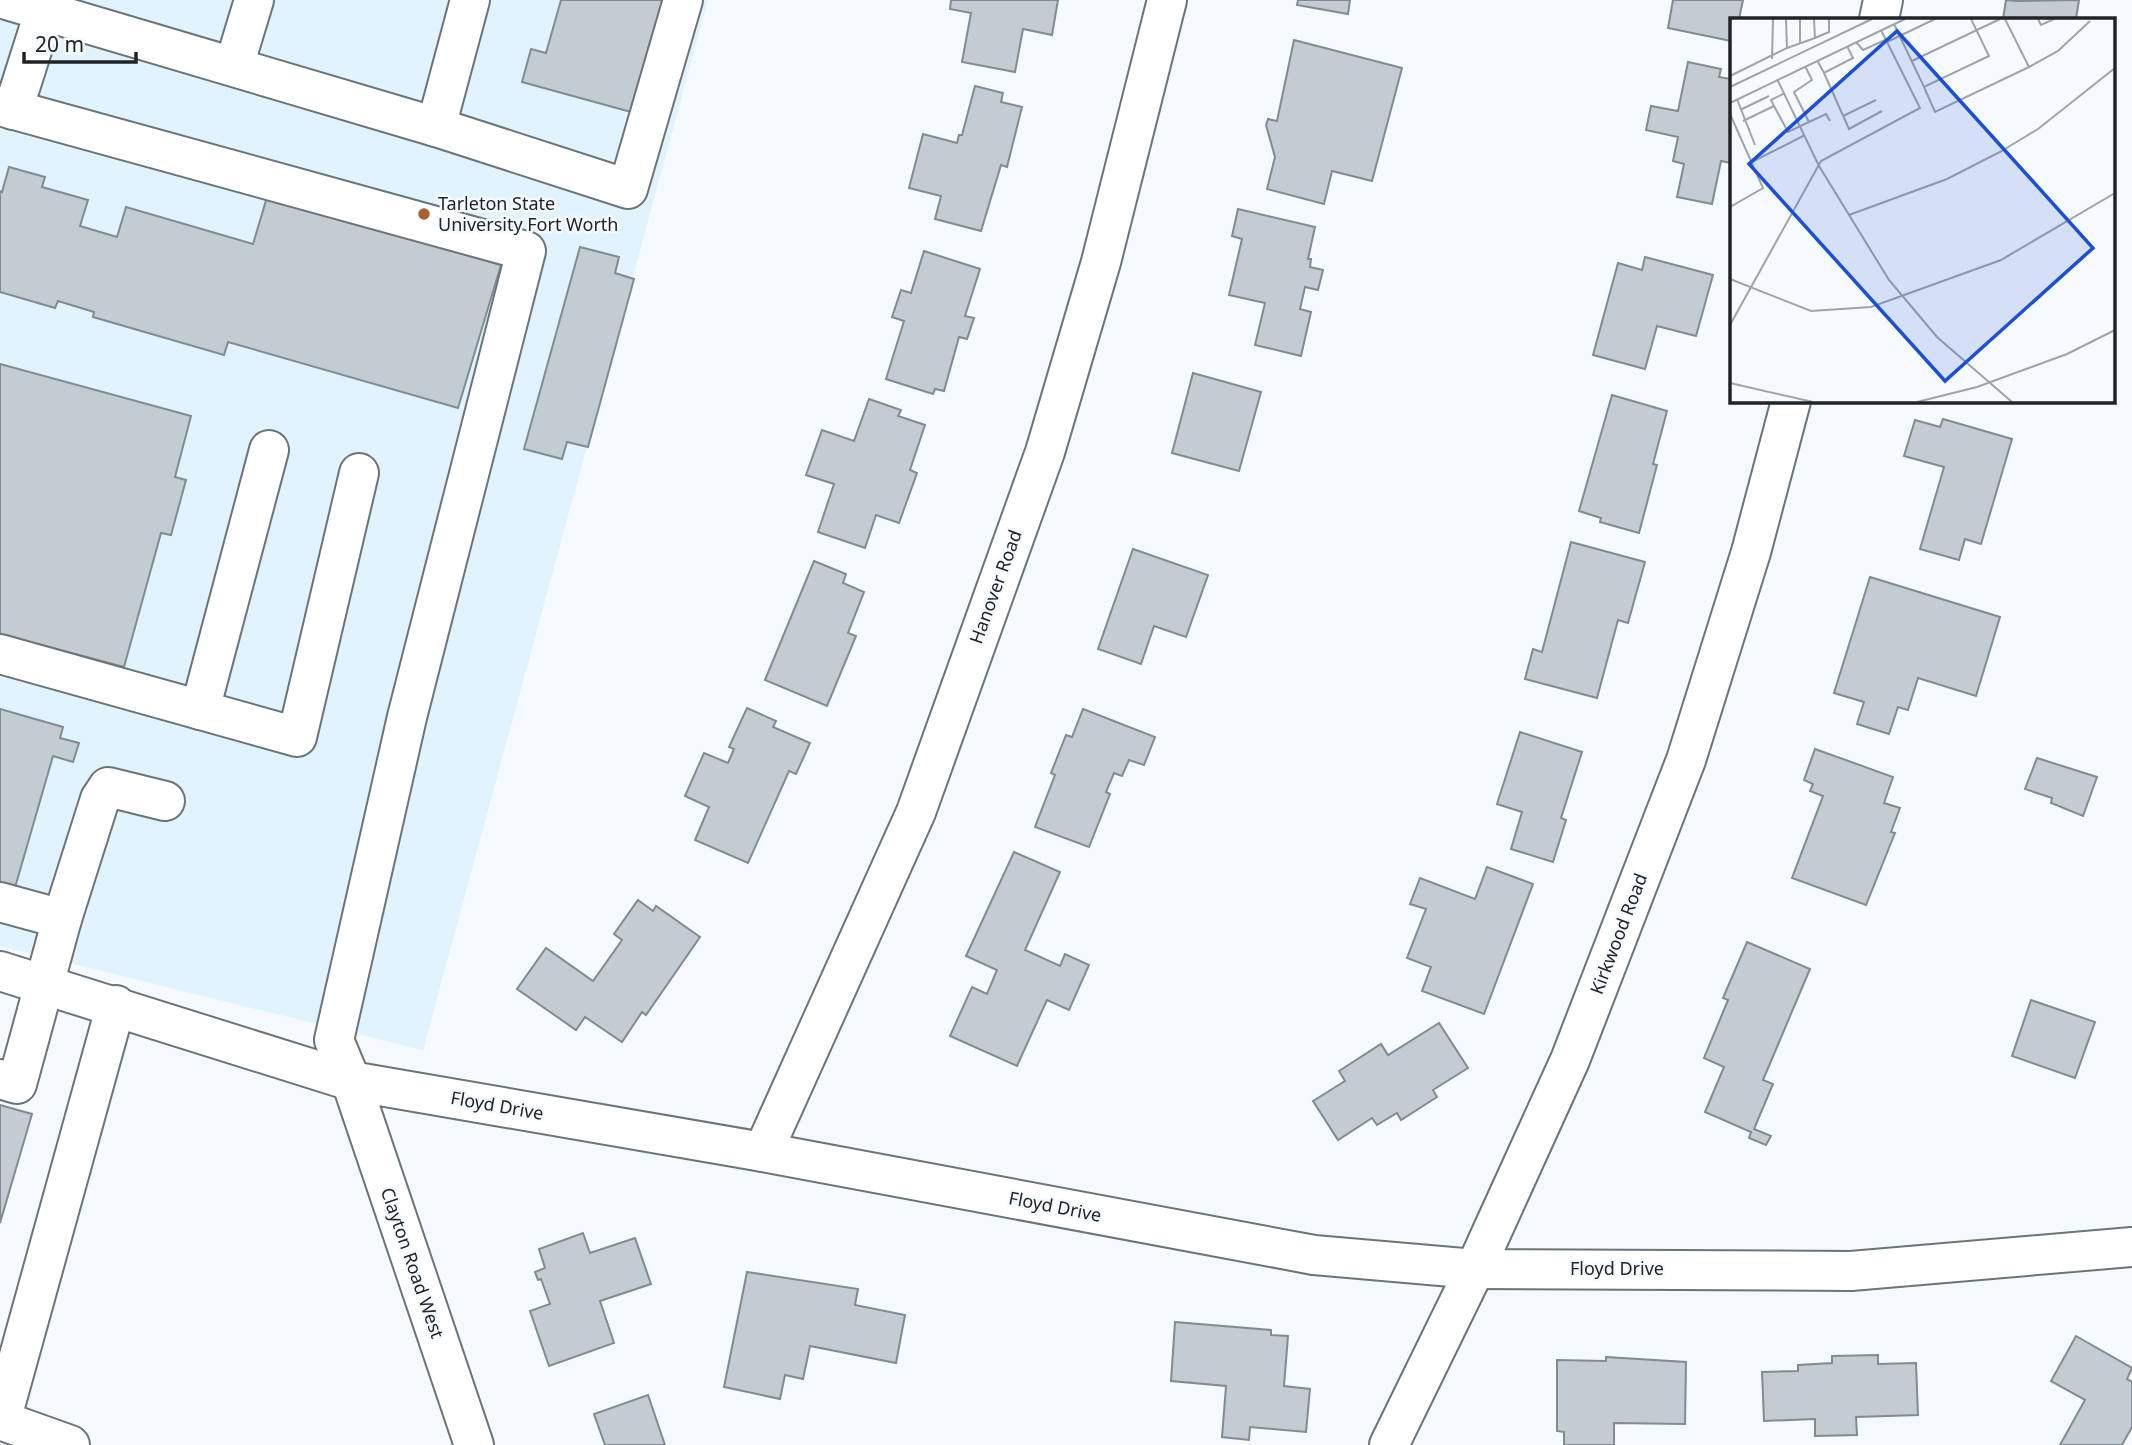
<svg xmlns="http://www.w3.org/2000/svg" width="2132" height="1445" font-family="'Noto Sans',sans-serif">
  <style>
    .built { fill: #e1f3fe }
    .building { fill: #c2ccd2; stroke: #828b91; stroke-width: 2 }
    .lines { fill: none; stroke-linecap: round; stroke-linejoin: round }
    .minor-casing { stroke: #6b747a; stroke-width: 42 }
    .minor { stroke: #fff; stroke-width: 38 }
    .poi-dot { fill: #a56230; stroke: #f4fafe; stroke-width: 2.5 }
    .labels { text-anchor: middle; stroke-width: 5; stroke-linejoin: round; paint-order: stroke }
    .poi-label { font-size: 18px; fill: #202426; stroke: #f4fafe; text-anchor: start }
    .street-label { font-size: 18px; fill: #202426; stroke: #f4fafe }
    .inset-road { fill: none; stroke: #9fa4a8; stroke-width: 2 }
    .view { fill: #1d4ed8; fill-opacity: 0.15; stroke: #1d4ed8; stroke-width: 3.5 }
    .inset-edge { fill: none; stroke: #202426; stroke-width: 3.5 }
  </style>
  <rect width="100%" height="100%" fill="#f4fafe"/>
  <path class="built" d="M0 0H708L423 1050 0 946Z"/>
  <g class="building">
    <path d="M561 0H672L661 41 651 39 631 112 522 82 531 49 546 53Z"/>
    <path d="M951 0H1058L1052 35 1023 29 1015 72 962 62 971 13 950 9Z"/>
    <path d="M1298 0H1350L1348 14 1297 5Z"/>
    <path d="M1673 0H1743L1739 19H1731V41L1668 28Z"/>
    <path d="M2006 0 2018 1 2079 0 2076 19H2003Z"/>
    <path d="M1294 40 1402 68 1372 181 1332 171 1324 204 1267 189 1275 157 1266 125 1268 119 1277 121Z"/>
    <path d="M1688 62 1721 69 1719 77 1731 79V163L1721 161 1712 204 1677 197 1684 164 1673 161 1678 137 1646 130 1651 106 1678 111Z"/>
    <path d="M975 86 1003 93 1001 102 1022 107 1007 167 1001 165 981 231 935 219 941 196 909 188 923 134 957 143 959 135H962Z"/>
    <path d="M9 167 45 177 42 187 88 200 80 226 117 237 126 207 253 244 267 197 501 265 458 408 228 342 224 355 93 317 94 312 58 301 55 308 0 292V191L2 192Z"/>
    <path d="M1238 209 1315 227 1308 259H1311L1310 267 1323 270 1318 290 1305 287 1300 309 1311 312 1301 356 1255 345 1265 303 1229 295 1242 239 1232 236Z"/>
    <path d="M580 247 619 257 615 273 634 279 588 447 567 442 562 459 524 449Z"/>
    <path d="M924 251 980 269 965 316 974 318 967 339 959 337 944 391 935 389 933 394 886 379 904 321 892 317 901 290 911 293Z"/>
    <path d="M1645 257 1713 275 1696 336 1657 326 1645 369 1593 355 1618 263 1642 270Z"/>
    <path d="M0 364 191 416 175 477 186 480 171 535 161 533 124 667 0 634Z"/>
    <path d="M1193 373 1261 392 1239 471 1172 453Z"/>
    <path d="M1612 395 1667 411 1653 464 1657 465 1639 533 1600 522 1601 518 1579 511Z"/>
    <path d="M869 399 901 410 898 416 925 425 910 470 917 473 899 523 876 515 865 548 818 532 834 484 806 475 822 430 854 441Z"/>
    <path d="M1943 419 2012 439 1981 544 1965 539 1959 560 1920 549 1944 467 1904 456 1915 420 1940 427Z"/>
    <path d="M1571 542 1645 562 1628 623 1618 620 1597 698 1525 679 1533 649 1542 652Z"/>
    <path d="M1133 549 1208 575 1186 637 1154 626 1141 664 1098 649Z"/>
    <path d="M814 561 846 574 843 583 864 592 848 633 856 636 827 706 765 680Z"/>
    <path d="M1870 577 2000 617 1976 696 1918 678 1908 710 1898 707 1889 734 1857 724 1864 702 1834 693Z"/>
    <path d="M747 708 776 721 773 727 810 743 796 774 789 771 748 863 695 840 709 807 685 796 704 753 728 763 734 749 729 747Z"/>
    <path d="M0 709 63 727 60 738 79 743 73 762 53 756 12 898 0 894Z"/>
    <path d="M1083 709 1155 737 1144 765 1129 760 1122 776 1114 773 1106 792 1110 794 1089 847 1035 827 1055 775 1051 773 1066 735 1072 737Z"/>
    <path d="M1520 732 1582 752 1561 818 1566 820 1553 862 1511 849 1522 812 1497 804Z"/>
    <path d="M1815 749 1893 777 1884 803 1900 808 1891 832 1895 833 1866 905 1792 878 1823 796 1810 791 1813 784 1804 780Z"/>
    <path d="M2037 758 2097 777 2083 816 2051 803 2052 798 2025 789Z"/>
    <path d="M1014 852 1060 872 1025 950 1060 966 1065 954 1089 965 1069 1010 1047 1000 1017 1066 950 1036 972 987 987 994 997 970 966 956Z"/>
    <path d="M1487 867 1533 884 1484 1014 1422 991 1431 967 1407 958 1426 909 1410 904 1420 878 1475 899Z"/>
    <path d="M638 900 653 911 656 906 700 937 646 1015 642 1012 622 1042 585 1017 576 1030 517 989 546 948 593 981 622 940 614 934Z"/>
    <path d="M1747 942 1810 969 1763 1080 1773 1084 1754 1129 1771 1136 1766 1145 1749 1138 1751 1132 1705 1112 1724 1067 1704 1058 1728 1000 1723 998Z"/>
    <path d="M2031 1000 2095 1022 2075 1078 2012 1056Z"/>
    <path d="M1439 1023 1468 1068 1433 1090 1437 1097 1401 1120 1397 1113 1377 1125 1372 1118 1338 1140 1313 1101 1345 1081 1339 1071 1381 1044 1388 1055Z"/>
    <path d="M0 1105 32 1114 0 1223Z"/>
    <path d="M583 1233 590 1253 635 1238 651 1284 600 1301 614 1343 549 1366 530 1311 550 1304 541 1279 538 1280 535 1272 545 1268 539 1249Z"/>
    <path d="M747 1272 858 1289 855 1305 905 1315 896 1363 810 1346 803 1379 785 1375 780 1399 724 1387Z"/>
    <path d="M1175 1322 1271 1330V1335L1288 1336 1284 1386 1310 1389 1306 1432 1250 1427 1249 1440 1222 1437 1226 1386 1171 1381Z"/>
    <path d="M2076 1336 2132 1368 2127 1379 2132 1382V1427L2122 1445H2060L2085 1400 2051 1381Z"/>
    <path d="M1878 1355V1364L1916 1363 1918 1415 1856 1417 1857 1435 1815 1436V1419L1764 1421 1762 1372 1798 1371V1365L1832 1363V1356Z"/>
    <path d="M1606 1357 1686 1362 1685 1424 1614 1423V1445H1564V1432L1557 1431V1360L1606 1361Z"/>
    <path d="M648 1395 665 1445H605L594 1414Z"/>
  </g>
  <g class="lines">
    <g class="minor-casing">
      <g id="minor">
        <path d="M7 0 436 127 470 0"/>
        <path d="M1879 19 1883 0"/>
        <path d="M234 66 254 0"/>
        <path d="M0 106 526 251 407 717 334 1040 351 1081 474 1445"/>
        <path d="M13 110 48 0"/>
        <path d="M436 127 628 189 683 0"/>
        <path d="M0 654 297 737 359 473"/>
        <path d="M200 710 269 450"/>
        <path d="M0 902 62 919 17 1084 0 1079"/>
        <path d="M62 919 100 799 108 787 165 801"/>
        <path d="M0 971 351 1081 763 1152 1314 1255 1475 1269 1851 1271 2132 1247"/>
        <path d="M763 1152 916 812 1045 452 1101 262 1167 0"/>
        <path d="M0 1420 70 1445"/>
        <path d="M1 1421 116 1005"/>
        <path d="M1389 1445 1475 1269 1570 1060 1686 760 1751 552 1791 401"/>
      </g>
    </g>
    <use href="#minor" class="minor"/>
  </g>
  <circle class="poi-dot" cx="424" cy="214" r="7"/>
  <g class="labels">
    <g class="poi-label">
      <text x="438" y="210">Tarleton State<tspan x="438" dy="21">University Fort Worth</tspan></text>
    </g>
    <g class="street-label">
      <text transform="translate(996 587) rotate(-70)" y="6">Hanover Road</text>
      <text transform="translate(1619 934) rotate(-69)" y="6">Kirkwood Road</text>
      <text transform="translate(497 1106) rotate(10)" y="6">Floyd Drive</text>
      <text transform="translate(1055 1207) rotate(11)" y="6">Floyd Drive</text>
      <text transform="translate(412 1263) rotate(71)" y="6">Clayton Road West</text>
      <text x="1617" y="1275">Floyd Drive</text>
    </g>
  </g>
  <g transform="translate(1730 18)">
    <rect width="385" height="385" fill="#f4fafe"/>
    <path class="inset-road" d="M70 1V25M275 1 299 49 328 33 360 3M308 1 311 7 324 1M164 6 194 69 259 38 241 1M85 20 99 14V1M126 24 133 32 155 22M157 24 205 1M57 30 85 20 84 1M42 41 43 1M87 42 94 55 123 40 117 28M182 43 270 1M94 55 119 111 152 93M0 58 57 30 56 1M47 61 89 148 159 262 207 319 282 384M0 69 142 1M194 69 205 94 299 49M7 81 25 127M0 85 175 1M44 88 58 114 79 104 64 74 82 62 75 48M12 91 39 78M0 96 33 170 0 189M113 98 146 82M13 103 44 88 41 82 55 75M79 104 96 96 100 103M22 144 75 117M119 197 217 161 270 134 308 111 385 50M0 261 81 293 141 289 271 242 385 175M0 307 91 143 190 90 151 12M0 365 83 384M187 384 247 369 337 336 385 312"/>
    <path class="view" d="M167 13 363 230 215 363 19 146Z"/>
    <rect width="385" height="385" class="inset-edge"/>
  </g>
  <path d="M24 52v10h112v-10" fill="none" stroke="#202426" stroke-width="3.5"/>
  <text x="35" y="52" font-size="21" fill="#202426" stroke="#f4fafe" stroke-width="5" paint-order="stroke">20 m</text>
</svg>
